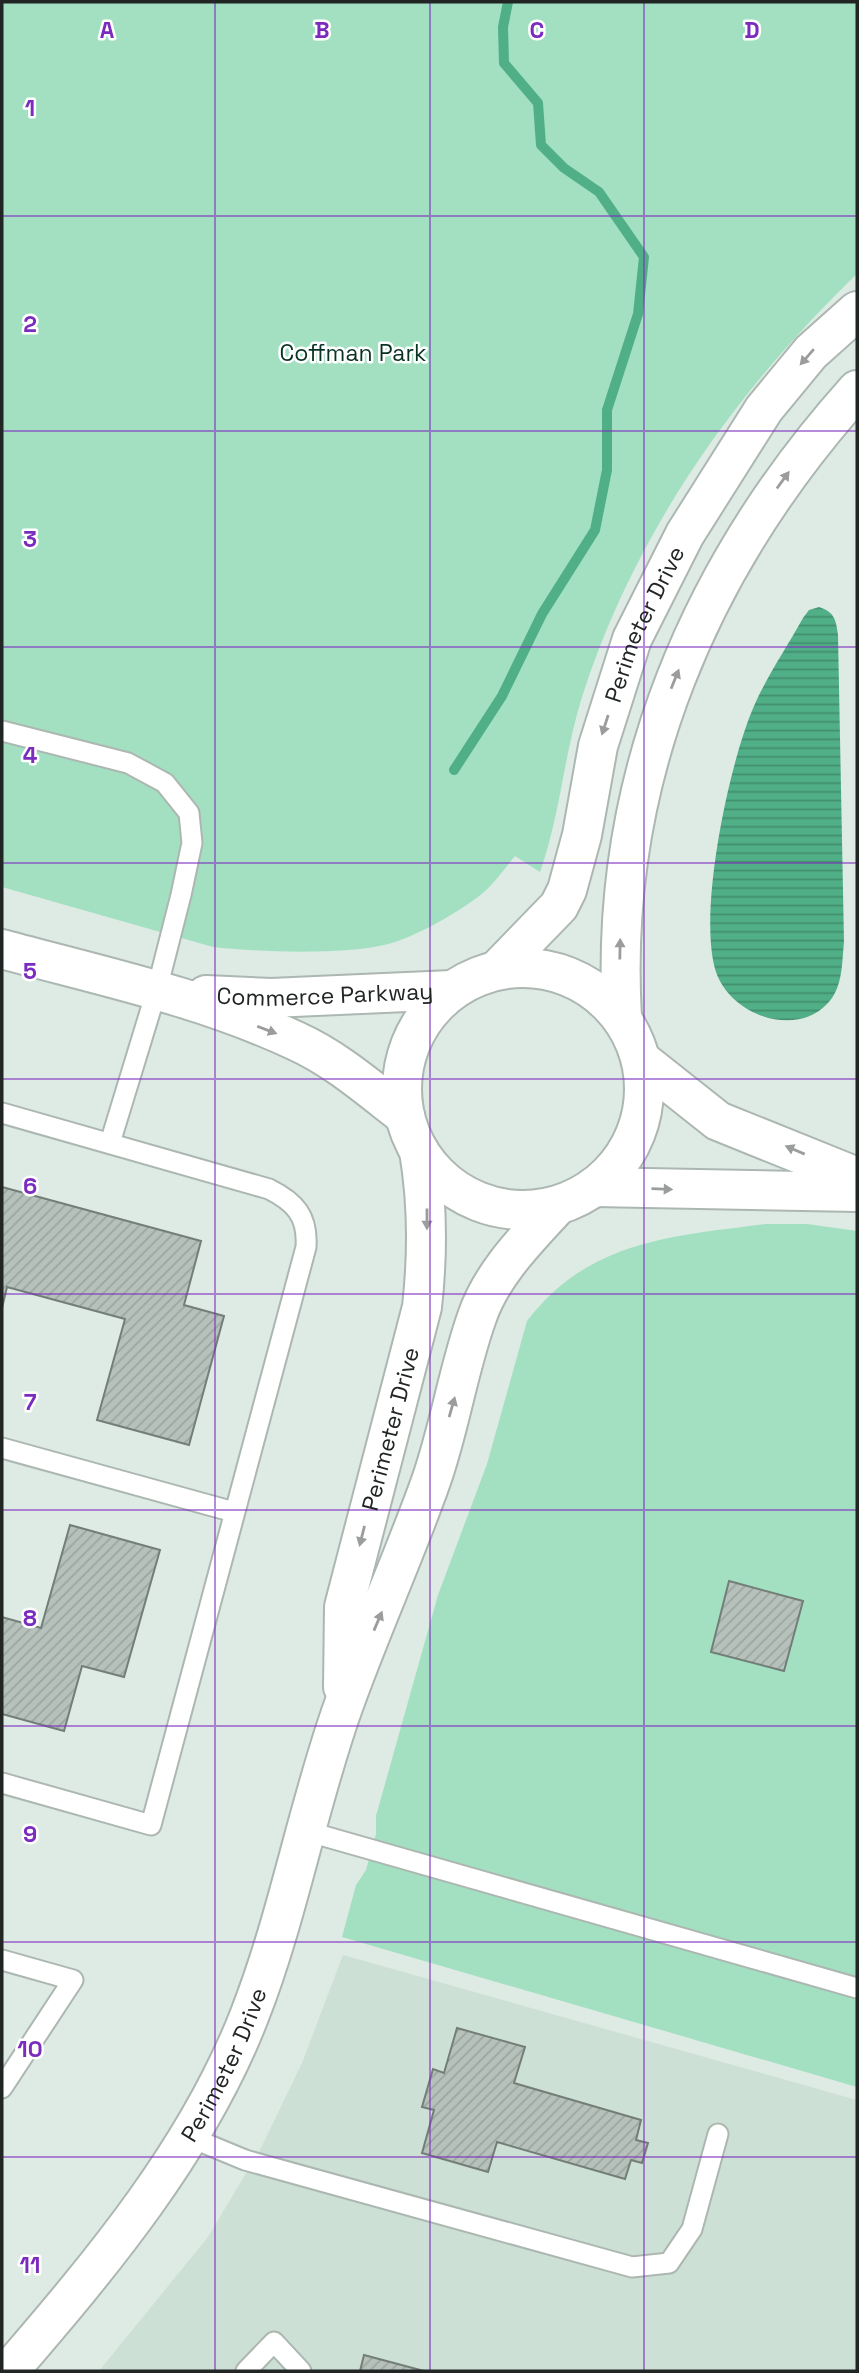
<svg xmlns="http://www.w3.org/2000/svg" width="859" height="2373" font-family="'Space Grotesk',sans-serif">
  <style>
    .built { fill: #cde0d6 }
    .green { fill: #a2e0c1 }
    .water { fill: url(#water-rules) }
    .lines { fill: none; stroke-linecap: round; stroke-linejoin: round }
    .stream { stroke: #50af86; stroke-width: 10 }
    .building { fill: url(#building-hatch); stroke: #747e79; stroke-width: 2 }
    .lane-casing { stroke: #acb7b1; stroke-width: 23 }
    .street-casing { stroke: #acb7b1; stroke-width: 42 }
    .secondary-casing { stroke: #acb7b1; stroke-width: 42 }
    .lane { stroke: #fff; stroke-width: 19 }
    .street { stroke: #fff; stroke-width: 38 }
    .secondary { stroke: #fff; stroke-width: 38 }
    .oneway { fill: #9b9d9c }
    .grid { fill: none; stroke: #7b2cbf; stroke-width: 2; stroke-opacity: 0.55 }
    .labels { text-anchor: middle; stroke-width: 5; stroke-linejoin: round; paint-order: stroke }
    .park-label { font-size: 23px; fill: #083323; stroke: #fff }
    .street-label { font-size: 23px; fill: #212523; stroke: #fff }
    .grid-label { font-size: 23px; text-anchor: middle; font-weight: bold; fill: #7b2cbf; stroke: #fff; stroke-width: 5; stroke-linejoin: round; paint-order: stroke }
  </style>
  <defs>
    <pattern id="water-rules" width="6" height="5" patternUnits="userSpaceOnUse" patternTransform="scale(1.75)"><rect width="6" height="5" fill="#50af86"/><path d="M0 2.5h6" fill="none" stroke="#428e6d"/></pattern>
    <pattern id="building-hatch" width="6" height="6" patternUnits="userSpaceOnUse" patternTransform="scale(1.75)"><rect width="6" height="6" fill="#b6c1bb"/><path d="M-1 1l2-2M0 6l6-6M5 7l2-2" fill="none" stroke="#9ca6a0"/></pattern>
  </defs>
  <rect width="100%" height="100%" fill="#deeae4"/>
  <path class="built" d="M343 1955 857 2100V2371H99L208 2237 261 2148 302 2063Z"/>
  <g class="green">
    <path d="M2 2H857V274C735 391 634 534 582 697 564 754 560 816 540 872L515 856C505 868 495 882 484 892 463 910 420 934 395 942 353 956 258 952 213 947L2 887Z"/>
    <path d="M765 1224H807L857 1231V2087L342 1937 356 1885 366 1870 376 1834V1816L438 1595 487 1464 527 1321C589 1240 672 1236 765 1224Z"/>
  </g>
  <path class="water" d="M819 607C834 612 836 619 838 635L844 942C842 960 843 982 832 998 802 1040 732 1018 716 972 697 914 729 763 754 706 767 676 787 647 803 618L809 610Z"/>
  <g class="lines">
    <path class="stream" d="M454 770 502 696 542 614 595 530 607 470V410L638 314 644 257 599 192 564 168 541 145 538 103 504 63 503 27 508 2"/>
  </g>
  <g class="building">
    <path d="M2 1187 201 1241 184 1305 224 1316 189 1445 97 1420 125 1319 7 1287 2 1308Z"/>
    <path d="M70 1525 160 1550 124 1677 82 1666 64 1731 2 1714V1617L41 1628Z"/>
    <path d="M729 1581 803 1601 784 1671 711 1652Z"/>
    <path d="M457 2028 525 2047 514 2083 641 2120 636 2140 648 2143 642 2163 631 2160 625 2179 497 2142 488 2172 422 2153 434 2110 422 2107 433 2069 444 2073Z"/>
    <path d="M364 2355 424 2371H360Z"/>
  </g>
  <g class="lines">
    <g class="lane-casing">
      <g id="lane">
        <path d="M2 731 128 763 165 783 189 813 192 843 181 895 157 989 110 1143"/>
        <path d="M2 1113 269 1189C295 1202 308 1216 306 1247L151 1825 2 1783"/>
        <path d="M2 1448 234 1512"/>
        <path d="M306 1831 857 1988"/>
        <path d="M2 1960 73 1980 2 2088"/>
        <path d="M187 2136 245 2160 632 2267 669 2263 692 2229 718 2134"/>
        <path d="M246 2371 274 2342 301 2371"/>
      </g>
    </g>
    <g class="street-casing">
      <g id="street">
        <path d="M641 1060 718 1121 857 1177"/>
        <path d="M594 1187 857 1192"/>
      </g>
    </g>
    <g class="secondary-casing">
      <g id="secondary">
        <path d="M2 949C101 976 202 997 296 1041 336 1059 370 1089 405 1116"/>
        <circle cx="523" cy="1089" r="121"/>
        <path id="s1" d="M497 970 559 906 567 890 582 835 598 746 632 639 685 534 764 409 811 352 857 311"/>
        <path id="s2" d="M206 995 271 998 452 990"/>
        <path d="M622 1017C608 779 700 565 857 390"/>
        <path id="s3" d="M343 1687 344 1607 422 1307C428 1253 428 1204 419 1151"/>
        <path id="s4" d="M9 2371C102 2263 198 2149 250 2014 289 1914 307 1808 343 1707 370 1631 404 1557 431 1481 450 1427 458 1370 477 1317 492 1273 527 1239 557 1206"/>
      </g>
    </g>
    <use href="#lane" class="lane"/>
    <use href="#street" class="street"/>
    <use href="#secondary" class="secondary"/>
  </g>
  <defs><path id="oneway-solid" d="M-6-.8H1V-3.2L6.5 0L1 3.2V.8H-6Z" transform="scale(1.75)"/></defs>
  <g class="oneway">
    <use href="#oneway-solid" transform="translate(807 357) rotate(131)"/>
    <use href="#oneway-solid" transform="translate(783 480) rotate(-54)"/>
    <use href="#oneway-solid" transform="translate(675 679) rotate(-68)"/>
    <use href="#oneway-solid" transform="translate(605 725) rotate(108)"/>
    <use href="#oneway-solid" transform="translate(620 949) rotate(-89)"/>
    <use href="#oneway-solid" transform="translate(267 1030) rotate(21)"/>
    <use href="#oneway-solid" transform="translate(795 1150) rotate(-157)"/>
    <use href="#oneway-solid" transform="translate(662 1189) rotate(2)"/>
    <use href="#oneway-solid" transform="translate(427 1219) rotate(90)"/>
    <use href="#oneway-solid" transform="translate(452 1407) rotate(-74)"/>
    <use href="#oneway-solid" transform="translate(362 1536) rotate(104)"/>
    <use href="#oneway-solid" transform="translate(378 1621) rotate(-67)"/>
  </g>
  <path class="grid" d="M215 2V2371M430 2V2371M644 2V2371M2 216H857M2 431H857M2 647H857M2 863H857M2 1079H857M2 1294H857M2 1510H857M2 1726H857M2 1942H857M2 2157H857"/>
  <g class="labels">
    <g class="park-label">
      <text x="353" y="361">Coffman Park</text>
    </g>
    <g class="street-label">
      <text dy="8" stroke="none"><textPath href="#s1" startOffset="385">Perimeter Drive</textPath></text>
      <text dy="8" stroke="none"><textPath href="#s2" startOffset="119">Commerce Parkway</textPath></text>
      <text dy="8" stroke="none"><textPath href="#s3" startOffset="264">Perimeter Drive</textPath></text>
      <text dy="8" stroke="none"><textPath href="#s4" startOffset="376">Perimeter Drive</textPath></text>
    </g>
  </g>
  <g class="grid-label">
    <text x="107" y="38">A</text>
    <text x="322" y="38">B</text>
    <text x="537" y="38">C</text>
    <text x="752" y="38">D</text>
    <text x="30" y="116">1</text>
    <text x="30" y="332">2</text>
    <text x="30" y="547">3</text>
    <text x="30" y="763">4</text>
    <text x="30" y="979">5</text>
    <text x="30" y="1194">6</text>
    <text x="30" y="1410">7</text>
    <text x="30" y="1626">8</text>
    <text x="30" y="1842">9</text>
    <text x="30" y="2057">10</text>
    <text x="30" y="2273">11</text>
  </g>
  <rect width="859" height="2373" fill="none" stroke="#212523" stroke-width="7"/>
</svg>
